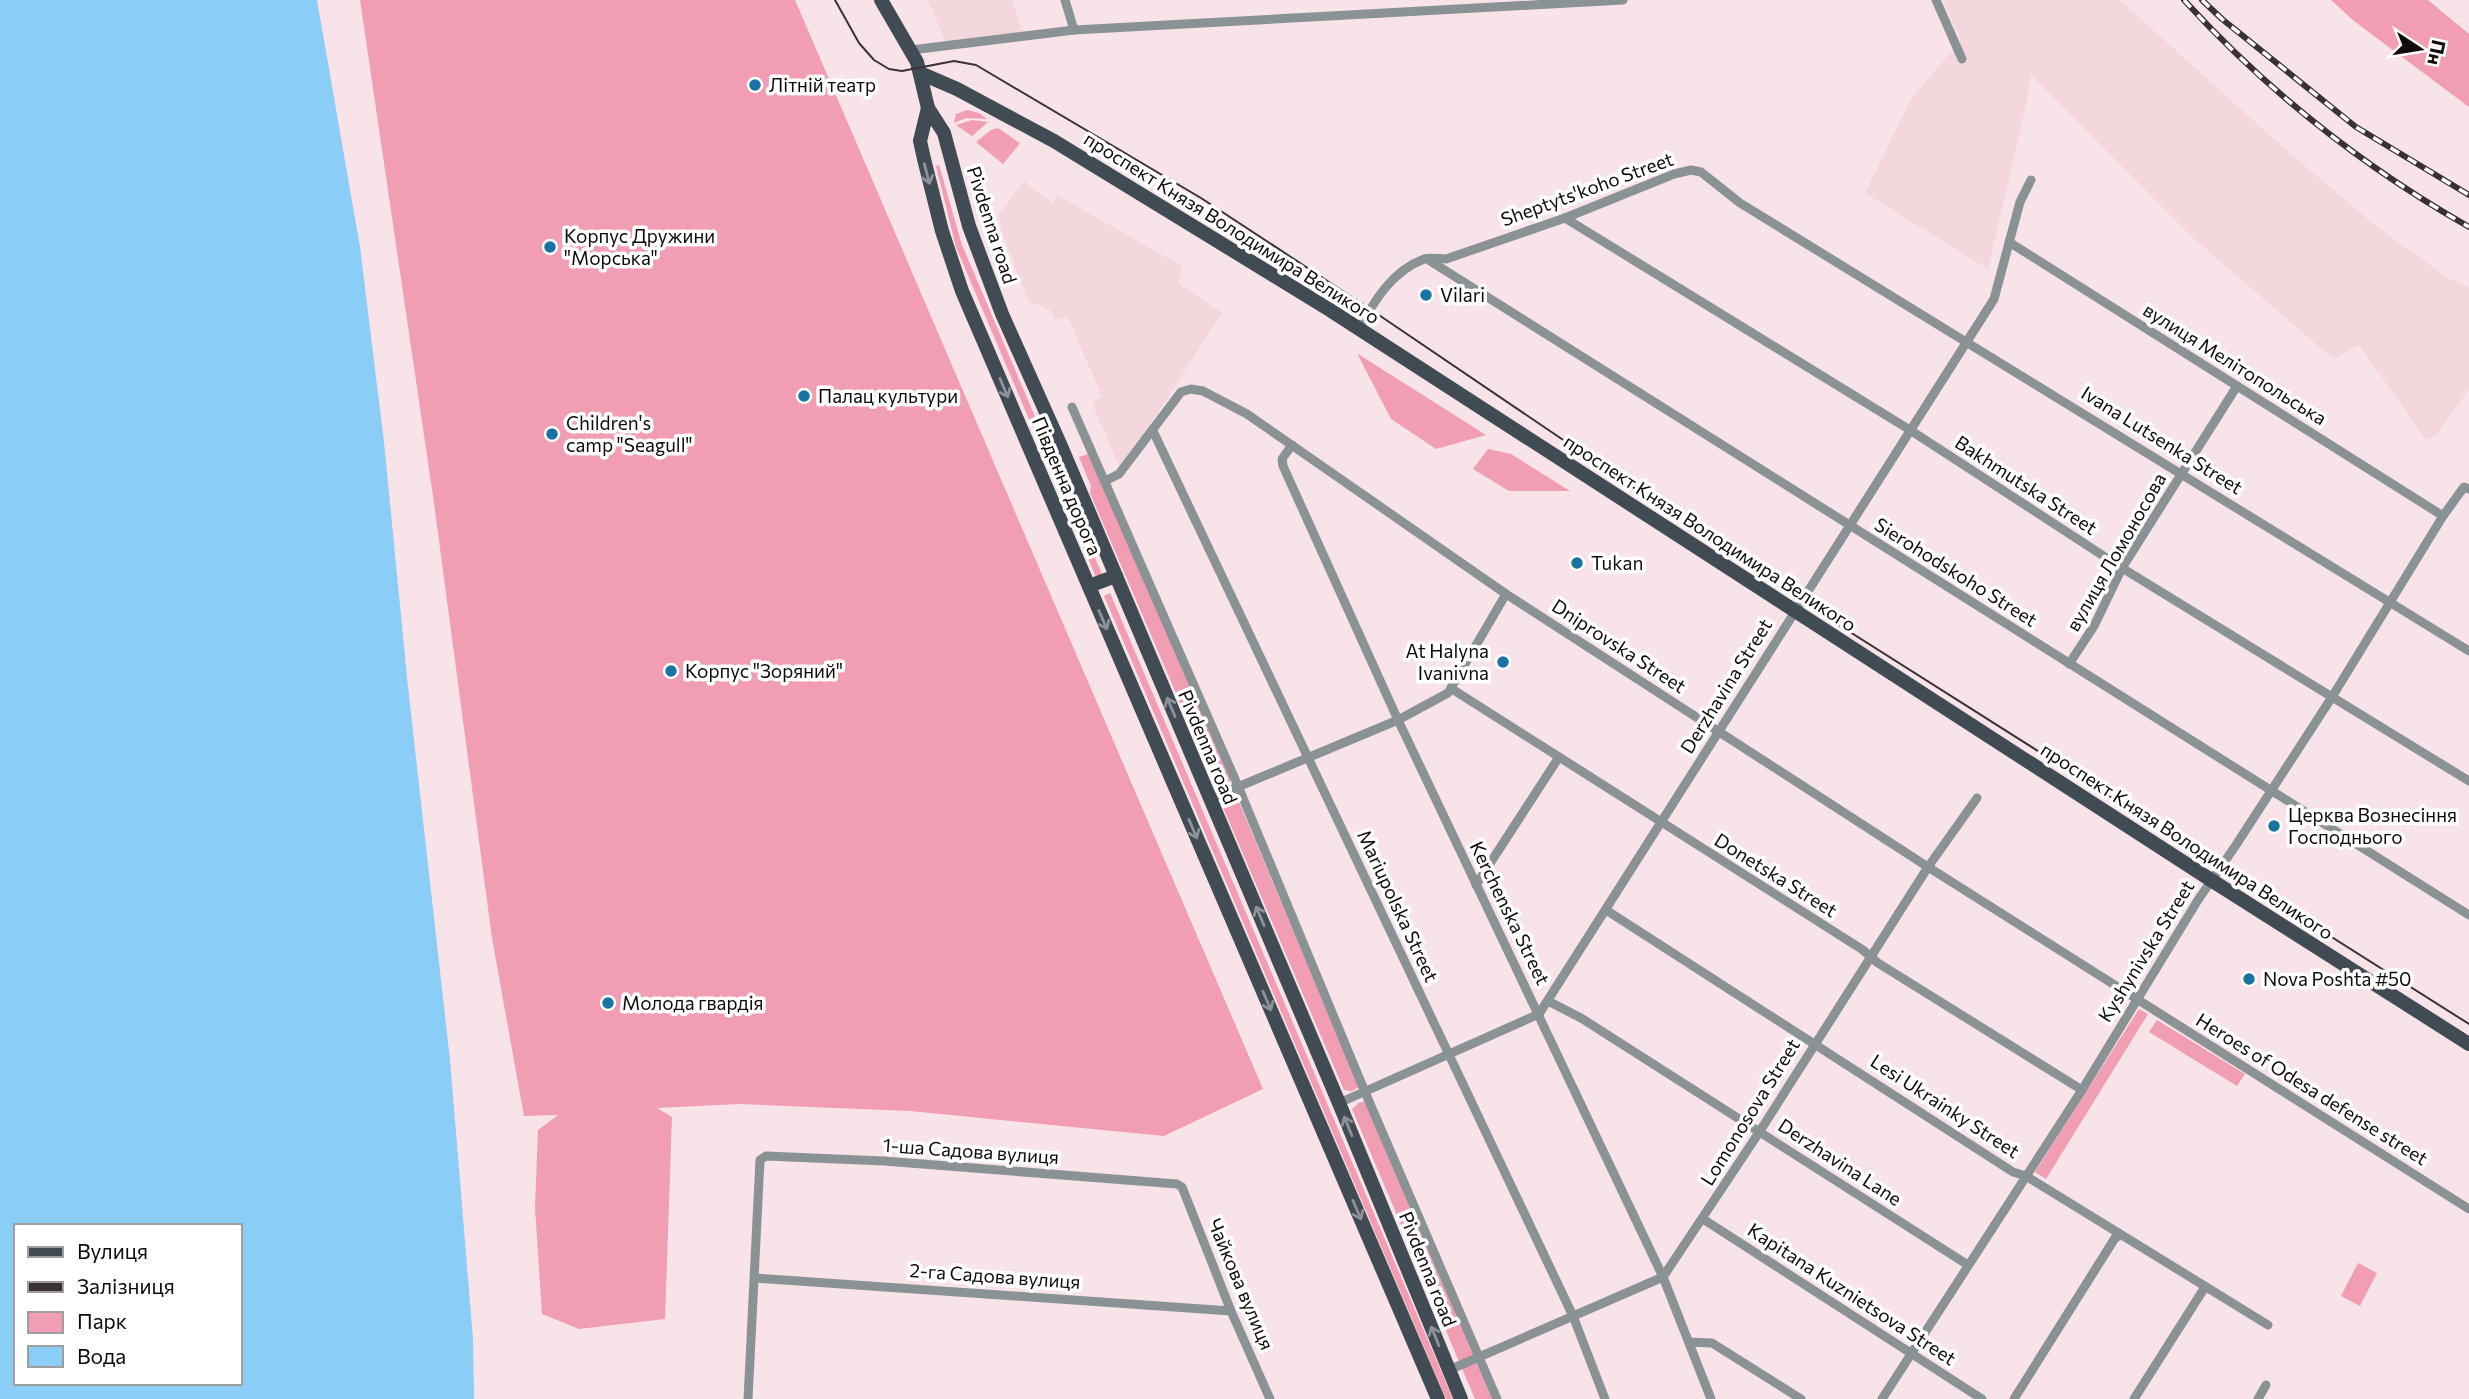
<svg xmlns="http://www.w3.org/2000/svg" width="2469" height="1399" font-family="Commissioner,sans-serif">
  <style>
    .built { fill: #f3d7dd }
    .green { fill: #f19db3 }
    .water { fill: #8acdf7; fill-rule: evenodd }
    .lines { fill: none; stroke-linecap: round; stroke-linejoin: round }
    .street { stroke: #8b9296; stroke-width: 9 }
    .primary { stroke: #404b53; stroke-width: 14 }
    .tram { stroke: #3a3133; stroke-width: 2 }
    .rail-casing { stroke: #3a3133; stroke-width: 6 }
    .rail { stroke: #fff; stroke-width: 3.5; stroke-dasharray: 10; stroke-linecap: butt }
    .oneway { stroke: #8c9398 }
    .poi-dot { fill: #1974a3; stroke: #fff; stroke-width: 2.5 }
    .labels { text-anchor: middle; stroke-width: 7; stroke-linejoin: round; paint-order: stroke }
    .poi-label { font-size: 19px; fill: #100a0b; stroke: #fff; text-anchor: start }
    .street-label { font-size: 19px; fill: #100a0b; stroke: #fff }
  </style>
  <rect width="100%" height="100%" fill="#f8e4e8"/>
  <g class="built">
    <path d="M928 0H1012L1023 32 946 43Z"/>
    <path d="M1943 0H2120L2284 148 2376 226 2448 278 2469 287V389L2438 433 2426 440 2359 345 2333 359 2192 237 2031 75 2026 105 1988 269 1865 193 1911 99 1961 40Z"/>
    <path d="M1024 181 1052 203 1057 195 1182 266 1178 283 1222 313 1121 470 1093 406 1095 401 1102 397 1068 317 1055 320 1050 310 1028 301 1001 230 998 215Z"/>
  </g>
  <g class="green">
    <path d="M360 0H795L1263 1089 1164 1136 910 1111 739 1104 657 1108 672 1117 665 1319 579 1329 542 1314 535 1208 538 1130 558 1115 524 1116 492 938 434 503Z"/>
    <path d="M2331 0H2428L2469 34V107L2354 21Z"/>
    <path d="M967 110 979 113 987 119 966 118 954 123 956 114Z"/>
    <path d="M972 120 988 122 972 136 956 125Z"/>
    <path d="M998 128 1020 143 1003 164 976 142 991 130Z"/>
    <path d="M939 165 962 245 1102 574 1096 577 956 247 936 166Z"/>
    <path d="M1358 355V354L1486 435 1436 449 1391 419Z"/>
    <path d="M1488 449 1511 454 1570 491H1509L1473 469Z"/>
    <path d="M1088 454 1231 778 1227 786 1222 788 1215 784 1090 493 1091 486 1079 457Z"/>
    <path d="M1110 593 1453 1399H1446L1104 596Z"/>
    <path d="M1229 794 1236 795 1359 1087 1352 1091 1344 1090 1222 805Z"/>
    <path d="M2139 1009 2148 1014 2046 1179 2035 1172Z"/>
    <path d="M2157 1020 2245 1074 2237 1086 2149 1032Z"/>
    <path d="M1360 1102H1365L1492 1399H1475L1352 1109Z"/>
    <path d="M2358 1263 2377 1273 2360 1306 2341 1296Z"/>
  </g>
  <path class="water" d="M0 0H317L360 247 384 442 408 687 450 1060 473 1339 474 1399H0ZM16 1226H240V1383H16Z"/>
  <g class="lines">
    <g class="street">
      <path d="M1065 0 1074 30"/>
      <path d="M1936 0 1962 59"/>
      <path d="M911 50 1074 30 1623 0"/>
      <path d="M1565 218 1910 430 2122 568 2469 781"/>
      <path d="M2009 242 2443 516"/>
      <path d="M1427 259 2469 915"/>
      <path d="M1359 329C1374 301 1392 271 1424 259 1430 257 1439 259 1446 259L1565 218 1674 174 1691 170 1701 172 1740 203 2469 651"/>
      <path d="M1072 407 1238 786 1365 1092 1497 1399"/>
      <path d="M1153 431 1573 1316 1605 1399"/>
      <path d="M1292 445 1282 459 1283 466 1398 720 1663 1277 1711 1399"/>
      <path d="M1105 481 1119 474 1181 392 1191 389 1203 391 1247 414 1506 594 1928 867 2469 1209"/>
      <path d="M2069 664 2094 626 2122 568 2237 386"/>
      <path d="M1452 689 1863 950 1878 963 2082 1090"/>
      <path d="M1209 799 1398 720 1448 693 1506 594"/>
      <path d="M1476 885 1559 757"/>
      <path d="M1606 910 2013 1172 2026 1176 2268 1325"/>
      <path d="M1548 1001 1581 1018 1968 1265"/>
      <path d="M1339 1103 1539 1014 1994 299 2020 202 2031 180"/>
      <path d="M1703 1219 1982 1399"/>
      <path d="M755 1278 1231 1311"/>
      <path d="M1689 1342 1712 1343 1801 1399"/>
      <path d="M1449 1370 1663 1277 1760 1131 1928 867 1977 798"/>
      <path d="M748 1399 760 1160 766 1156 884 1161 1177 1184 1182 1187 1231 1311 1270 1399"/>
      <path d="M1882 1399 2082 1090 2198 900 2236 845 2332 697 2443 516 2464 487 2469 489"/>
      <path d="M2014 1399 2115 1238 2121 1235"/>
      <path d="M2134 1399 2205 1287"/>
      <path d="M2258 1399 2266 1385"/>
    </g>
    <g class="primary">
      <path d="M881 0 917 62 928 108 944 133 969 226 1002 314 1061 446 1339 1103 1461 1399"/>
      <path d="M920 73 957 89 1054 141 1330 310 2211 880 2469 1044"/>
      <path d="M928 108 920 141 924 159 942 231 962 291 1438 1399"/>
      <path d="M1089 586 1116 576"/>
    </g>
    <path class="tram" d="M835 0 859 43 874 60 889 69 902 71 954 61 976 65 1201 198 1370 309 1801 601 2469 1024"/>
    <g class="rail-casing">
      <g id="rail">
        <path d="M2184 0C2267 91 2362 166 2469 227"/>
        <path d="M2202 0 2222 19 2356 127 2469 195"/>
      </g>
    </g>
    <use href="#rail" class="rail"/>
  </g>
  <defs><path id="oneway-shaft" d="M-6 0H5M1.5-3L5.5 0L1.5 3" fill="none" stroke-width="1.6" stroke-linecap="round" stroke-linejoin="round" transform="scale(1.75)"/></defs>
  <g class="oneway">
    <use href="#oneway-shaft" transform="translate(927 174) rotate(75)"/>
    <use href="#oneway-shaft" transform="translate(1004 388) rotate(67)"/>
    <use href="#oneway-shaft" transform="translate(1103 620) rotate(67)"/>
    <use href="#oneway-shaft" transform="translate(1171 707) rotate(-113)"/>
    <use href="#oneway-shaft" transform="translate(1193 829) rotate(67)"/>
    <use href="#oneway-shaft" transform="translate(1260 916) rotate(-113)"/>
    <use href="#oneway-shaft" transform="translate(1267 1001) rotate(67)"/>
    <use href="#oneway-shaft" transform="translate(1348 1126) rotate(-112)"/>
    <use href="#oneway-shaft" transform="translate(1357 1210) rotate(67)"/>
    <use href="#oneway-shaft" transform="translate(1435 1336) rotate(-112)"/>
  </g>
  <g class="poi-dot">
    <circle cx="755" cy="85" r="7"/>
    <circle cx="550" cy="247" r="7"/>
    <circle cx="1426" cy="295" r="7"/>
    <circle cx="804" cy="396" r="7"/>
    <circle cx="552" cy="434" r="7"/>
    <circle cx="1577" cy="563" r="7"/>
    <circle cx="1503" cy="662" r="7"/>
    <circle cx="671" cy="671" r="7"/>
    <circle cx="2274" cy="826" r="7"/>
    <circle cx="2249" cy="979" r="7"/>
    <circle cx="608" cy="1003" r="7"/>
  </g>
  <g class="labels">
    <g class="poi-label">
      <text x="769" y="92">Літній театр</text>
      <text x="564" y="243">Корпус Дружини<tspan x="564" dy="22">"Морська"</tspan></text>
      <text x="1440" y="302">Vilari</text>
      <text x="818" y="403">Палац культури</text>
      <text x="566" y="430">Children's<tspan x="566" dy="22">camp "Seagull"</tspan></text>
      <text x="1591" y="570">Tukan</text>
      <text x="1489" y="658" text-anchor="end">At Halyna<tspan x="1489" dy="22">Ivanivna</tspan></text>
      <text x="685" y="678">Корпус "Зоряний"</text>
      <text x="2288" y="822">Церква Вознесіння<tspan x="2288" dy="22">Господнього</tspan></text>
      <text x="2263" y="986">Nova Poshta #50</text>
      <text x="622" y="1010">Молода гвардія</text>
    </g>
    <g class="street-label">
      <text transform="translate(1587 189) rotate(-20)" y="7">Sheptyts'koho Street</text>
      <text transform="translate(992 225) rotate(72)" y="7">Pivdenna road</text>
      <text transform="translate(1232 228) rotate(32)" y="7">проспект Князя Володимира Великого</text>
      <text transform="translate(2235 364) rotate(32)" y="7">вулиця Мелітопольська</text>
      <text transform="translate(2162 440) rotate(32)" y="7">Ivana Lutsenka Street</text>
      <text transform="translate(2026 485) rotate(33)" y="7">Bakhmutska Street</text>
      <text transform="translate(1067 486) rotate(67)" y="7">Південна дорога</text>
      <text transform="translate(1710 533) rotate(33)" y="7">проспект Князя Володимира Великого</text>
      <text transform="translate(2116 552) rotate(-60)" y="7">вулиця Ломоносова</text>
      <text transform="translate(1956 572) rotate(32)" y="7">Sierohodskoho Street</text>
      <text transform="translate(1619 646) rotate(33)" y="7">Dniprovska Street</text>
      <text transform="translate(1726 686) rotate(-58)" y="7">Derzhavina Street</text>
      <text transform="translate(1208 747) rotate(67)" y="7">Pivdenna road</text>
      <text transform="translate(2187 841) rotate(33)" y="7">проспект Князя Володимира Великого</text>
      <text transform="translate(1776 875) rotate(32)" y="7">Donetska Street</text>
      <text transform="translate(1398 906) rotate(65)" y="7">Mariupolska Street</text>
      <text transform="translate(1510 913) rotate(64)" y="7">Kerchenska Street</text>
      <text transform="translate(2146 951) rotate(-58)" y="7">Kyshynivska Street</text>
      <text transform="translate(2312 1089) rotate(32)" y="7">Heroes of Odesa defense street</text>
      <text transform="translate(1945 1106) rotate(33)" y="7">Lesi Ukrainky Street</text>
      <text transform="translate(1750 1112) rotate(-58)" y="7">Lomonosova Street</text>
      <text transform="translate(971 1151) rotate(4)" y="7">1-ша Садова вулиця</text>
      <text transform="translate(1840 1162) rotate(33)" y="7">Derzhavina Lane</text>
      <text transform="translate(1428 1269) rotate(68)" y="7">Pivdenna road</text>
      <text transform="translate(995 1276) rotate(4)" y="7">2-га Садова вулиця</text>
      <text transform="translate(1241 1284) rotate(67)" y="7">Чайкова вулиця</text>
      <text transform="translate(1852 1294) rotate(33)" y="7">Kapitana Kuznietsova Street</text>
    </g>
  </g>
  <rect x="14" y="1224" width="228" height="161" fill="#ffffff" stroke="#9f9d9d" stroke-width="2"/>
  <rect x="28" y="1247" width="35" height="10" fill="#404b53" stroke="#9f9d9d" stroke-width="2"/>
  <text x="77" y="1259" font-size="21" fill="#100a0b">Вулиця</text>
  <rect x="28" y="1282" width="35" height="10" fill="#3a3133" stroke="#9f9d9d" stroke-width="2"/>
  <text x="77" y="1294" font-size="21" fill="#100a0b">Залізниця</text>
  <rect x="28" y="1312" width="35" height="21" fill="#f19db3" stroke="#9f9d9d" stroke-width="2"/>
  <text x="77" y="1329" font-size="21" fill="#100a0b">Парк</text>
  <rect x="28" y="1346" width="35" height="21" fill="#8acdf7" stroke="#9f9d9d" stroke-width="2"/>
  <text x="77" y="1364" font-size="21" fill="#100a0b">Вода</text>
  <g transform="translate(2420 49) rotate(102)" stroke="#ffffff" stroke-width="5" paint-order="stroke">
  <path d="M0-5L12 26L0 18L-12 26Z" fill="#100a0b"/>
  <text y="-10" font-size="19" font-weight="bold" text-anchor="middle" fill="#100a0b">Пн</text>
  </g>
</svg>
